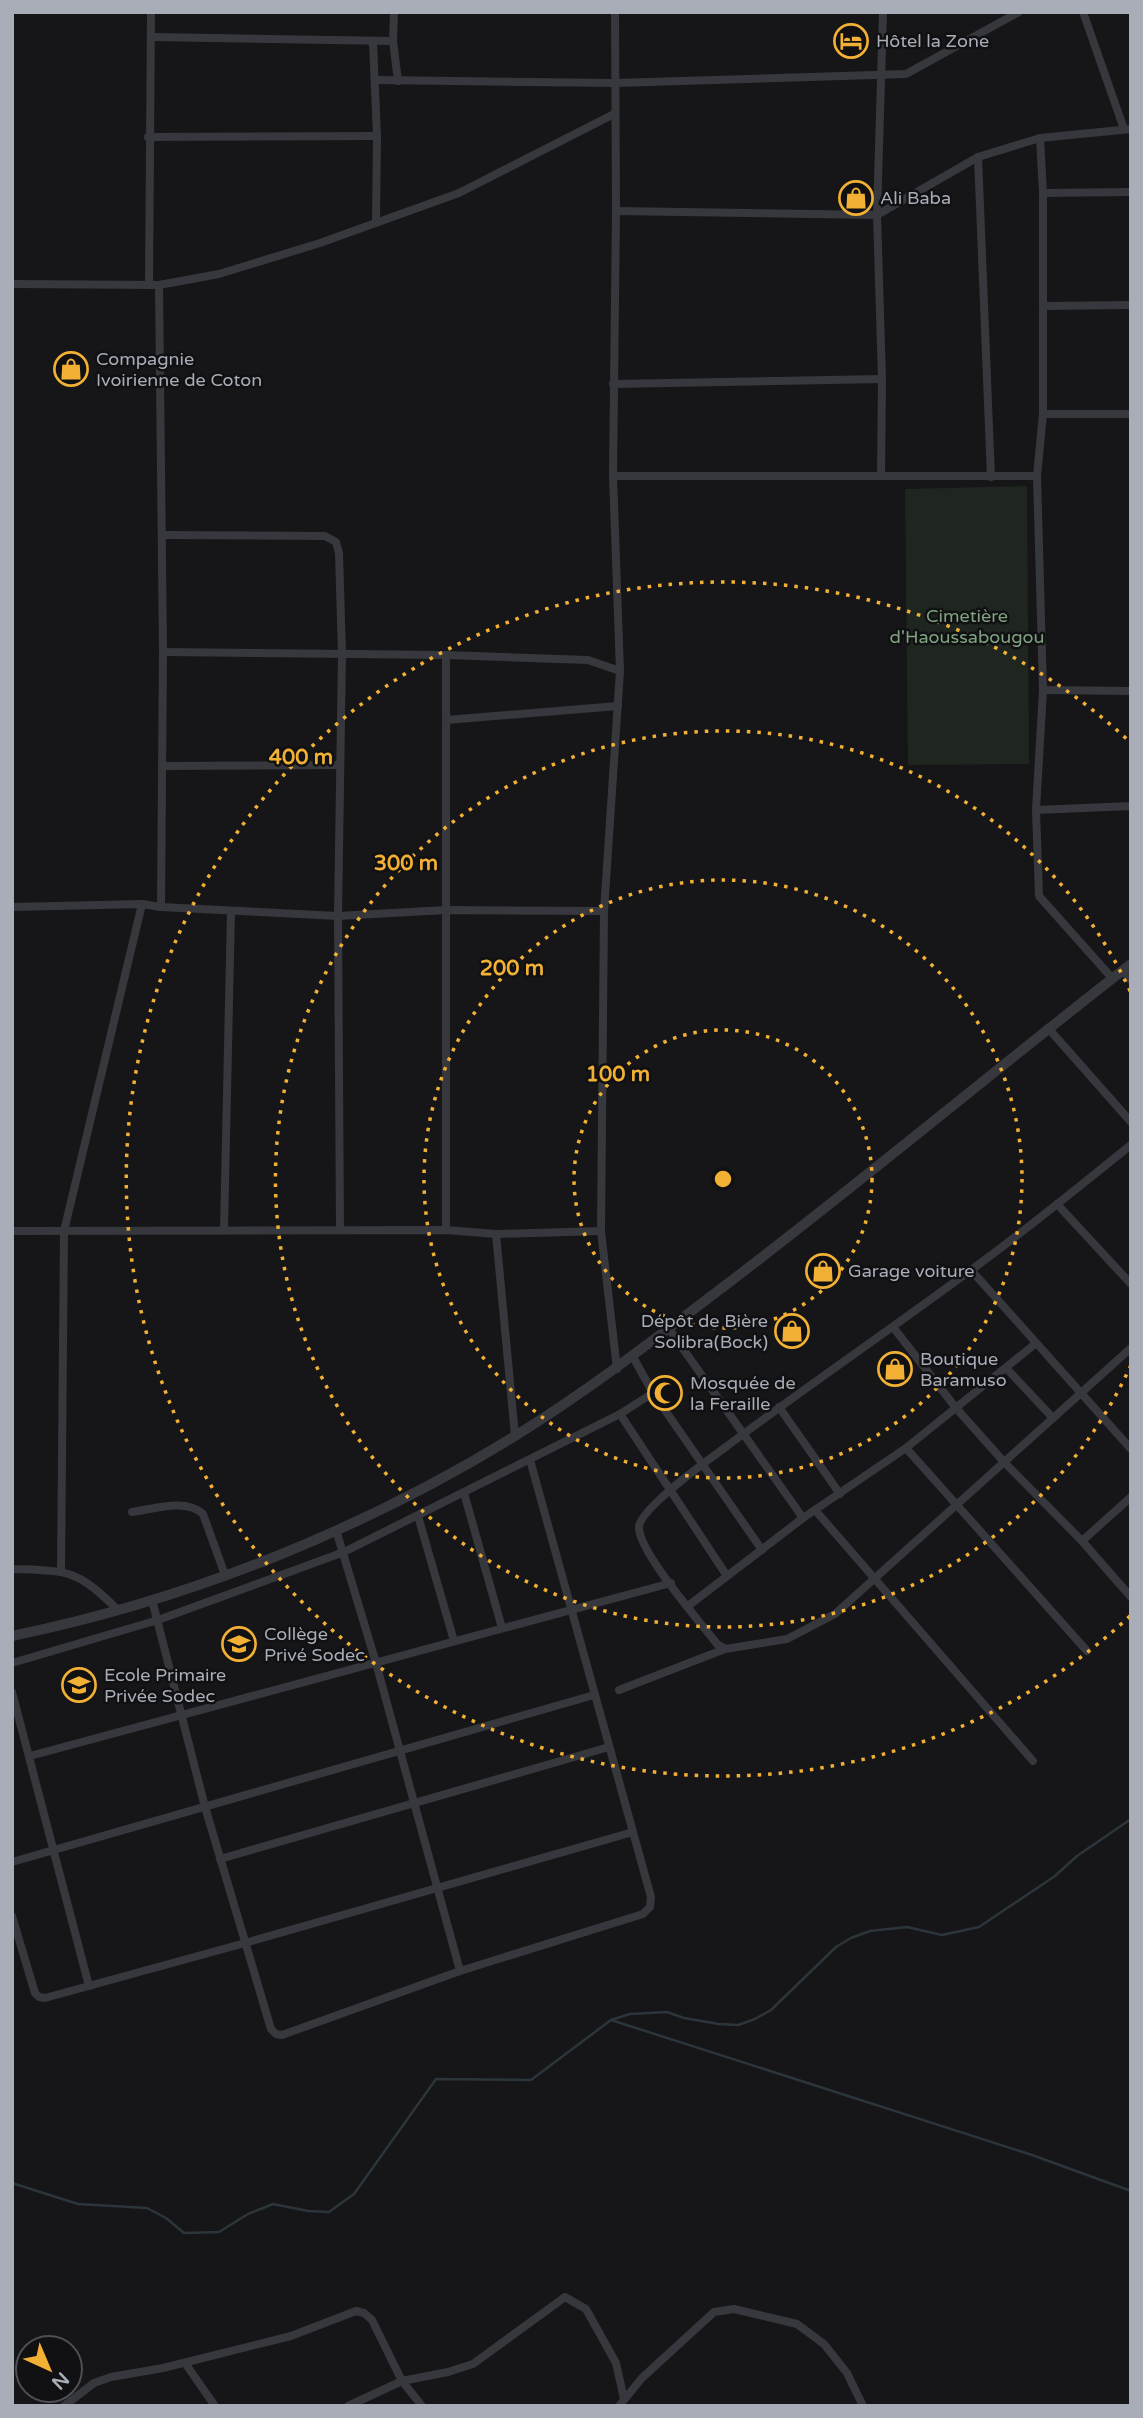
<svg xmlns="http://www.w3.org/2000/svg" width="1143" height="2418" font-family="'Varela Round',sans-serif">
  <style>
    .green { fill: #1e261f }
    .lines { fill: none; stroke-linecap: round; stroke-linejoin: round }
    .stream { stroke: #2c353c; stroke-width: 2.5 }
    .minor { stroke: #37383d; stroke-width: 8 }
    .tertiary { stroke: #37383d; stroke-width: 10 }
    .ring { fill: none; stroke: #f2b134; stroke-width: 3.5; stroke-dasharray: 3.5 7 }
    .labels { text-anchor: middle; stroke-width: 5; stroke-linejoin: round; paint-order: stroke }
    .poi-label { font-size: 18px; fill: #a8adb8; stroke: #111113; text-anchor: start }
    .park-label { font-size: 18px; fill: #7fa381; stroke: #111113 }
    .centre { fill: #f2b134; stroke: #111113; stroke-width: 3.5 }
    .ring-label { font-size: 21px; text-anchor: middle; font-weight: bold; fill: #f2b134; stroke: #111113; stroke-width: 5; stroke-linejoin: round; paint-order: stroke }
  </style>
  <rect width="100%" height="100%" fill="#161618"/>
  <path class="green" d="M1027 486 1029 764 908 765 905 489Z"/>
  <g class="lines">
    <g class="stream">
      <path d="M611 2020 630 2014 667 2012 684 2018 719 2024 738 2025 755 2019 771 2010 836 1947 851 1938 870 1931 907 1927 942 1935 979 1927 1055 1876 1077 1856 1131 1819"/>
      <path d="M12 2183 78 2204 147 2208 166 2218 184 2233 219 2232 248 2214 273 2204 308 2211 329 2212 354 2194 436 2079 531 2080 611 2020 1032 2155 1131 2191"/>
    </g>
    <g class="minor">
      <path d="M394 12 393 41 398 81"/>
      <path d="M615 12 616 211 613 476 620 671 604 911 601 1231 617 1369"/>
      <path d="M1083 12 1124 129"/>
      <path d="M152 37 393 41"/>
      <path d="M373 42 377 136 376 222"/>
      <path d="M376 80 615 83 906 74 1019 12"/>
      <path d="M148 137 377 136"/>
      <path d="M1040 138 1043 193V414L1037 476 1043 690 1036 810 1039 896 1112 978"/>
      <path d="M978 157 991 477"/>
      <path d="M1043 193 1131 192"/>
      <path d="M616 211 877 215 978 157 1040 138 1131 129"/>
      <path d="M12 284 159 285 219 274 320 243 459 193 614 114"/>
      <path d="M149 285 151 12"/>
      <path d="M159 285 163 652 161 907"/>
      <path d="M1043 306 1131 305"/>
      <path d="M613 384 882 379"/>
      <path d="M1043 414H1131"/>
      <path d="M613 476H1037"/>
      <path d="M881 476 882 379 877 215 883 12"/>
      <path d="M162 535 325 536 336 542 339 553 342 654 338 916 340 1230"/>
      <path d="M163 652 446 655 588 660 620 671"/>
      <path d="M446 655V1230"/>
      <path d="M1043 690 1131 691"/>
      <path d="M446 720 618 706"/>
      <path d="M163 766 339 765"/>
      <path d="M1036 810 1131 806"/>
      <path d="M12 907 142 904 161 907 338 916 446 910 604 911"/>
      <path d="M1122 970 1131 980"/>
      <path d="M1048 1028 1131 1122"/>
      <path d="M1057 1204 1131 1284"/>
      <path d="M224 1230 231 911"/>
      <path d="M12 1231 446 1230 496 1234 601 1231"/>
      <path d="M496 1234 515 1436"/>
      <path d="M971 1270 1131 1449"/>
      <path d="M893 1327 956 1408 1004 1462 1082 1541 1131 1597"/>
      <path d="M669 1329 803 1518"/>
      <path d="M633 1357 653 1393 762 1550"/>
      <path d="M1007 1369 1053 1418"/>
      <path d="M779 1407 840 1494"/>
      <path d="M620 1414 727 1576"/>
      <path d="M906 1448 1087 1651"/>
      <path d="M464 1493 502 1628"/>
      <path d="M815 1510 1033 1761"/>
      <path d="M132 1512C154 1509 186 1498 203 1514L225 1575"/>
      <path d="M418 1516 454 1641"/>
      <path d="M336 1530 376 1663 460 1971"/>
      <path d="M1082 1541 1131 1497"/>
      <path d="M12 1569C70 1571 76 1569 118 1610"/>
      <path d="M61 1570 64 1231 142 904"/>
      <path d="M152 1600 205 1807 271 2029 276 2034 282 2035 460 1971 643 1914 650 1907 651 1897 530 1460"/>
      <path d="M688 1606 803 1518 906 1448 1035 1344"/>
      <path d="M725 1649 717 1644C700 1622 638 1551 639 1527 640 1509 703 1464 719 1452 811 1383 906 1319 998 1250 1043 1216 1087 1180 1131 1145"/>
      <path d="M12 1663 158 1620 344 1552 620 1414 653 1393"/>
      <path d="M619 1690 725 1649 787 1639 835 1614 1131 1348"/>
      <path d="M12 1692 89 1986"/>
      <path d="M30 1756 671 1583"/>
      <path d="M220 1859 609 1747"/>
      <path d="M12 1862 594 1695"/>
      <path d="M12 1916 35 1993 39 1997 45 1998 245 1943 633 1832"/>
      <path d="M185 2363 215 2406"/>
      <path d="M64 2406 94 2383 111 2377 163 2368 291 2336 356 2311 364 2313 372 2320 402 2381 422 2406"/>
      <path d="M348 2406 402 2381 448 2372 473 2364 565 2297 586 2309 616 2363 624 2399"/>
      <path d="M619 2406 642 2378 714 2312 734 2309 797 2324 824 2344 847 2373 863 2406"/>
    </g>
    <path class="tertiary" d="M12 1636C189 1600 362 1530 515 1436 591 1389 660 1335 731 1281 866 1178 997 1068 1131 964"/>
  </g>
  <g class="ring">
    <circle cx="723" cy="1179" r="149"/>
    <circle cx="723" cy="1179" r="299"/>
    <path d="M1131 1365A448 448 0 1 1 1131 993"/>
    <path d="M1130 1616A597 597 0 1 1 1130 742"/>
  </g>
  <defs>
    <g id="hotel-ring" transform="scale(1.75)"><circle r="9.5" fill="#111113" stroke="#f2b134" stroke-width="1.5"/><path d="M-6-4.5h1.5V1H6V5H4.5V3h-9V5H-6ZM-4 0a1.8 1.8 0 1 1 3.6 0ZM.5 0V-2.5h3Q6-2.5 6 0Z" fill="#f2b134"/></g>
    <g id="shop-ring" transform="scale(1.75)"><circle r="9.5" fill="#111113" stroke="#f2b134" stroke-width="1.5"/><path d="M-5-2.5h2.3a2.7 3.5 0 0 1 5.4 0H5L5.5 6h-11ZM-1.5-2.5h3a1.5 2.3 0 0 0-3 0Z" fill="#f2b134"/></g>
    <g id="mosque-ring" transform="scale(1.75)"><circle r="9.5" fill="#111113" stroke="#f2b134" stroke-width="1.5"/><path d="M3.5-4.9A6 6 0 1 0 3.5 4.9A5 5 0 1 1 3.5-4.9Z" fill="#f2b134"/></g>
    <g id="school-ring" transform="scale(1.75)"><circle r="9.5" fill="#111113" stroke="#f2b134" stroke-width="1.5"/><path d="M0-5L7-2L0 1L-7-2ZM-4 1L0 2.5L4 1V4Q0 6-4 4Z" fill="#f2b134"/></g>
  </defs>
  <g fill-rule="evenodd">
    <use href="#hotel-ring" x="851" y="41"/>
    <use href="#shop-ring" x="856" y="198"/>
    <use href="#shop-ring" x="71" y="369"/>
    <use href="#shop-ring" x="823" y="1271"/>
    <use href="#shop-ring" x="792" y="1331"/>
    <use href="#shop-ring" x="895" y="1369"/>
    <use href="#mosque-ring" x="665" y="1393"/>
    <use href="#school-ring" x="239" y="1644"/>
    <use href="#school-ring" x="79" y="1685"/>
  </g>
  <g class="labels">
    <g class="poi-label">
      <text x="876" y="47">Hôtel la Zone</text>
      <text x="880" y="204">Ali Baba</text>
      <text x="96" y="365">Compagnie<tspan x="96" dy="21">Ivoirienne de Coton</tspan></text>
      <text x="848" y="1277">Garage voiture</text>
      <text x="768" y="1327" text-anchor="end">Dépôt de Bière<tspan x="768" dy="21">Solibra(Bock)</tspan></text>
      <text x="920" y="1365">Boutique<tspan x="920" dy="21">Baramuso</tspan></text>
      <text x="690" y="1389">Mosquée de<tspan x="690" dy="21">la Feraille</tspan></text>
      <text x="264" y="1640">Collège<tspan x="264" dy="21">Privé Sodec</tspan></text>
      <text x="104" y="1681">Ecole Primaire<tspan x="104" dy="21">Privée Sodec</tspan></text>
    </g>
    <g class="park-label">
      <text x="967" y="622">Cimetière<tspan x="967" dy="21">d'Haoussabougou</tspan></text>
    </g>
  </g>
  <circle cx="723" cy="1179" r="10" class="centre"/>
  <g class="ring-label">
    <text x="301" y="764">400 m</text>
    <text x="406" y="870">300 m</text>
    <text x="512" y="975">200 m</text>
    <text x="618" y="1081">100 m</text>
  </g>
  <rect width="1143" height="2418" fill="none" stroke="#a8adb8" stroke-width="28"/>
  <g transform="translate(49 2369) rotate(136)"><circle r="33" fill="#111113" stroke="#4d4f55" stroke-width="2"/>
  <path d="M0-5L12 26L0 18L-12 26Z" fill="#f2b134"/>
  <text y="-10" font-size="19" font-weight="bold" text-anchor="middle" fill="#a8adb8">N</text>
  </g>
</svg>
